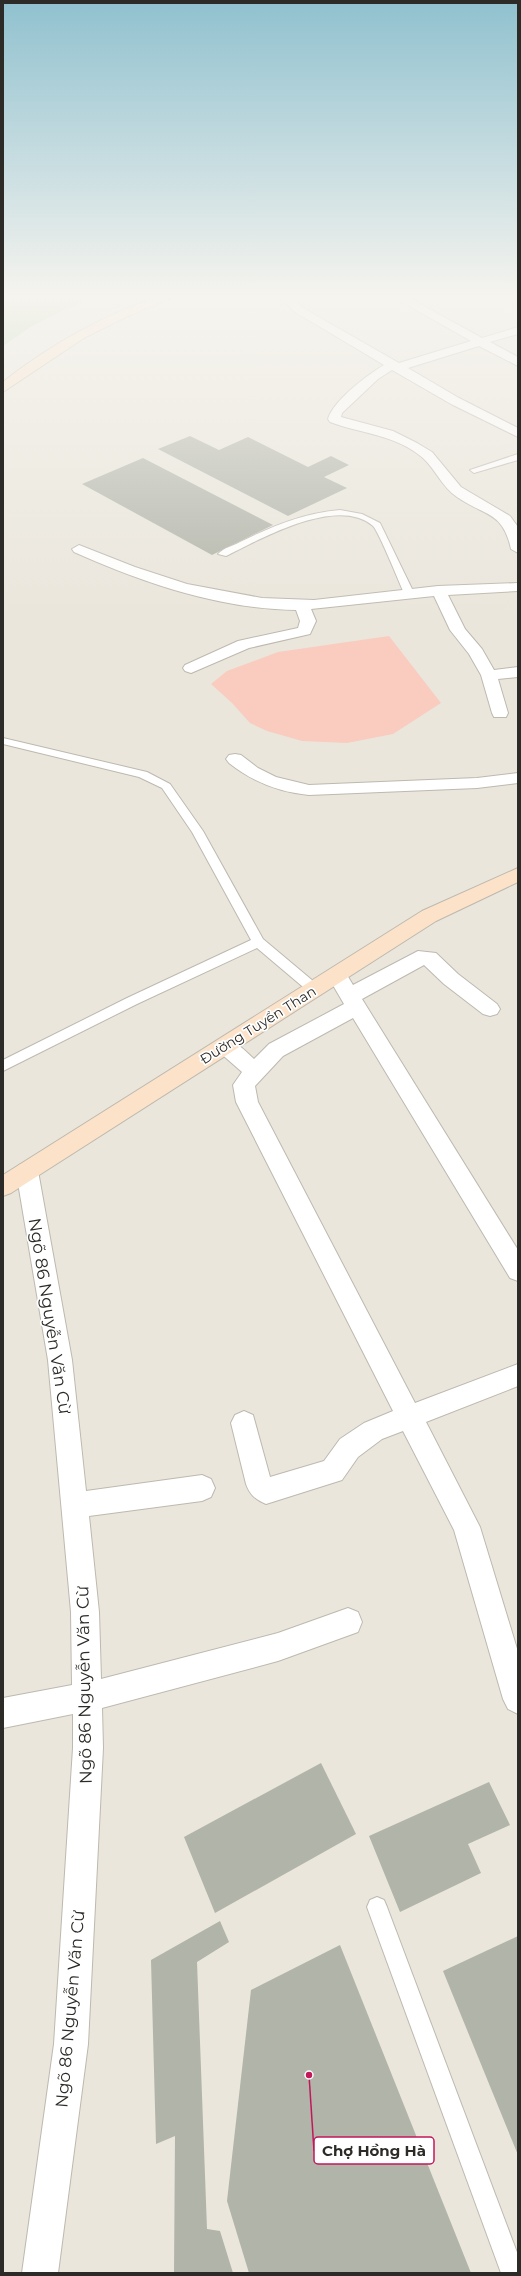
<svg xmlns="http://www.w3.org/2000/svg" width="521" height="2276" font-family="Montserrat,sans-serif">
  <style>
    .green { fill: #f9ccbf }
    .water { fill: #acd5aa }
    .building { fill: #b1b4a9 }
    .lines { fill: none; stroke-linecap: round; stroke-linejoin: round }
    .lane-casing { stroke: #bdb9af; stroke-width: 2 }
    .street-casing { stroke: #bdb9af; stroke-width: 2 }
    .secondary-casing { stroke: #bdb9af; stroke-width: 2 }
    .lane { fill: #fff; fill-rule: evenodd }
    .street { fill: #fff; fill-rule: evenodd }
    .secondary { fill: #fce2c8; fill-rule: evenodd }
    .labels { text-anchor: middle; stroke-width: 3.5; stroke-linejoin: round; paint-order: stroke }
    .street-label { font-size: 14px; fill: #2c2b27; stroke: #fff }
    .near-street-label { font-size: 17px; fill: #2c2b27; stroke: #fff }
    .leader { fill: none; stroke: #c2185b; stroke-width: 1.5 }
    .callout-dot { fill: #c2185b; stroke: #fff; stroke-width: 1.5 }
    .callout { fill: #fff; stroke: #c2185b; stroke-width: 1.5 }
    .callout-label { font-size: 15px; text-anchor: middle; font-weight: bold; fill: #2c2b27 }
  </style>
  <rect width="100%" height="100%" fill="#eae6dc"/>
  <path class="green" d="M389 636 441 703 393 734 347 743 302 741 267 731 250 723 232 703 211 684 227 671 278 652Z"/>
  <path class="water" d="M3 298H88L32 326 3 346Z"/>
  <g class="building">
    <path d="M190 436 219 450 248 437 308 467 331 456 349 465 324 477 347 488 288 516 158 449Z"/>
    <path d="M143 458 273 525 212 555 82 484Z"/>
    <path d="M321 1763 356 1834 215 1913 184 1837Z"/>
    <path d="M489 1782 510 1825 468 1844 481 1873 400 1912 369 1836Z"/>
    <path d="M220 1921 229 1942 197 1962 207 2229 220 2231 233 2273H174L175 2136 156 2144 151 1960Z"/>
    <path d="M518 1936V2155L443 1971Z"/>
    <path d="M340 1945 471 2273H249L227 2201 251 1990Z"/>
  </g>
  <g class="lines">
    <g class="lane-casing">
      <g id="lane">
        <path d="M518 454V460L474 473 470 470Z"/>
        <path d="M340 510 362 514 380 523 414 593 412 595 409 596 404 593C399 582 379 532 373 526 338 495 260 539 226 556L218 554C223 548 233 546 240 542 273 526 304 513 340 510Z"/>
        <path d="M3 738 147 772 170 784 203 831 263 939 319 986 320 989 319 992H309L257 948 137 1004 3 1071V1060L127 998 251 940 192 832 162 788 139 777 3 744Z"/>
        <path d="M377 1897 384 1900 387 1907 518 2255V2273H501L367 1907 370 1900Z"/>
      </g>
    </g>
    <g class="street-casing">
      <g id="street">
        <path d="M281 298H293L303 308 399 363 471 341 395 298H409L482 338 518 327V334L490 342 518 357V366L479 346 408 368 459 398 518 428V437L451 404 392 370 378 379 342 413 341 417 393 431 417 443 432 452 461 487 510 516 518 527V553L511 549C503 511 484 516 457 497 442 487 436 470 423 458 395 434 361 434 330 422L328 419C333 401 367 375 384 365L295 312Z"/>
        <path d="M79 545 135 567 187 584 262 598 314 600 438 586 518 583V591L448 595 465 629 482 649 494 670 518 667V677L498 679 508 713 506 717H494L492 713 481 675 469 654 450 630 434 596 311 609 316 621 310 634 249 648 191 673 185 671 183 668 185 665 238 641 298 628 300 621 296 610C219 609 144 583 74 552L72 549Z"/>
        <path d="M235 754 241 755 258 768 276 777 309 785 477 778 518 773V783L477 788 309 795C278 792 253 782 229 763L226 759 229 755Z"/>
        <path d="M418 951 436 953 458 974 497 1004 500 1009 497 1014 490 1016 483 1014 444 984 424 965 362 999 518 1250V1281L510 1278 353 1018 283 1056 255 1086 258 1102 415 1403 518 1364V1386L426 1422 480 1527 518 1652V1714L508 1709 503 1699 454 1530 403 1431 382 1439 358 1457 342 1480 266 1504C255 1499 250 1495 246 1484L231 1423 235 1415 244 1411 253 1415 270 1477 324 1461 340 1439 364 1423 393 1411 236 1102 233 1085 242 1072 218 1051 215 1046 218 1041C233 1036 243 1049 254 1059L269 1044 344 1004 327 975 330 970 337 968 344 970 353 985Z"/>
        <path d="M27 1162 35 1165 38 1171 72 1360 86 1491 202 1475 211 1479 215 1488 211 1497 202 1501 89 1516 99 1612 101 1679 278 1633 348 1608 358 1612 362 1622 358 1632 278 1661 102 1708 103 1748 88 2044 58 2273H22L54 2044 73 1748V1714L3 1728V1698L72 1685 71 1612 48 1360 16 1171 19 1165Z"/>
      </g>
    </g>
    <g class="secondary-casing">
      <g id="secondary">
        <path d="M155 298H171L126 317 84 338 3 392V382C49 346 99 317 155 298Z"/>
        <path d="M518 868V882L436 921 11 1193 3 1196V1175L422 911Z"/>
      </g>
    </g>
    <use href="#lane" class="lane"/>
    <use href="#street" class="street"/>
    <use href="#secondary" class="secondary"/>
  </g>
  <linearGradient id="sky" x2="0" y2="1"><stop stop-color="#90c1cf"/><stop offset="0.48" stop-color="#f6f4ef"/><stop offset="1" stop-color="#f6f4ef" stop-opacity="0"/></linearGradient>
  <rect width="521" height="617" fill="url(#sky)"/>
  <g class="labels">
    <g class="street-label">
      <text transform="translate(258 1025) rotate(-32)" y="5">Đường Tuyển Than</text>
    </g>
    <g class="near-street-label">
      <text transform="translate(50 1316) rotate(81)" y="6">Ngõ 86 Nguyễn Văn Cừ</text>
      <text transform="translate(84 1685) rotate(-91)" y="6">Ngõ 86 Nguyễn Văn Cừ</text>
      <text transform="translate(70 2009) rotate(-85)" y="6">Ngõ 86 Nguyễn Văn Cừ</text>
    </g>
  </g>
  <path class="leader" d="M309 2075L314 2151"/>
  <circle class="callout-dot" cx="309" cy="2075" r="4"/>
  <rect class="callout" x="314" y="2137" width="120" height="27" rx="4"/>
  <g class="callout-label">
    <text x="374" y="2156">Chợ Hồng Hà</text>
  </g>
  <rect width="521" height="2276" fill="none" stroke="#2c2b27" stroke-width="8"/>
</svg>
